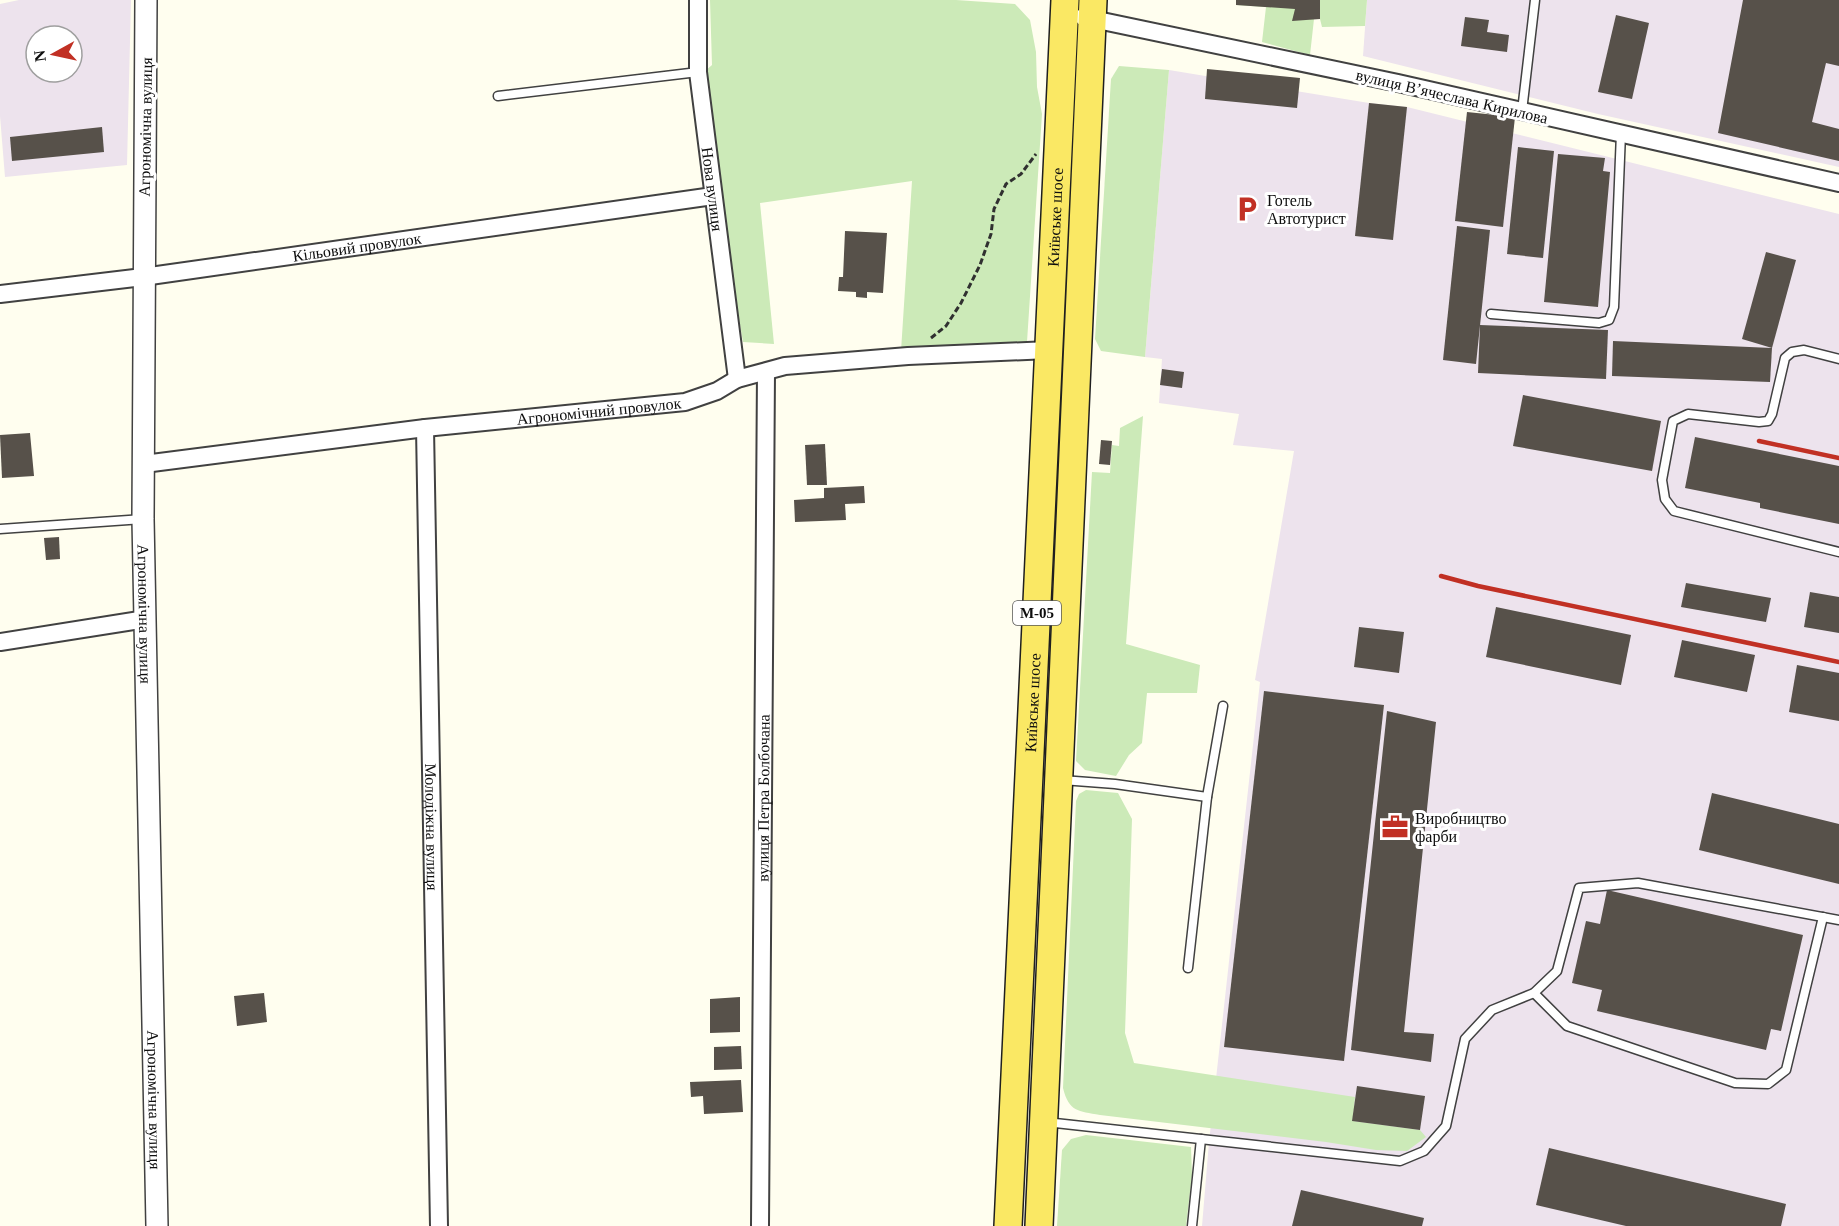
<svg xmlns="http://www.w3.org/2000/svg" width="1839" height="1226" font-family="Georgia,serif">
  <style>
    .industrial { fill: #ede3ed; fill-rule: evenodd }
    .green { fill: #cceab8 }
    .building { fill: #57514a }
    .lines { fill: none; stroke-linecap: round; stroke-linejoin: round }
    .service-casing { stroke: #414141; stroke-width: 11 }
    .minor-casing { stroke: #414141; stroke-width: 20 }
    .tertiary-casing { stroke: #414141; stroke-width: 24 }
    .primary-casing { stroke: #1f1f1f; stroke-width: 30 }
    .path { stroke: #303030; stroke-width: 3; stroke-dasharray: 6 3; stroke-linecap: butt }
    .service { stroke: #fff; stroke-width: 8 }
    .minor { stroke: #fff; stroke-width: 16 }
    .tertiary { stroke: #fff; stroke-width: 21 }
    .primary { stroke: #fae864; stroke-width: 27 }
    .rail { stroke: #c13024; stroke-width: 4.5 }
    .labels { text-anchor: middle; stroke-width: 6; stroke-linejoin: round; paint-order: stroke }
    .shield { fill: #fff; stroke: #565656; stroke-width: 1.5 }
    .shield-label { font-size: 15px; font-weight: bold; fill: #0e0e0e }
    .street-label { font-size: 16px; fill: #0e0e0e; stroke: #fff }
    .poi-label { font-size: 16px; fill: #0e0e0e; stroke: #fff; text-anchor: start }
  </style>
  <rect width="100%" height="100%" fill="#fffeef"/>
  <g class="industrial">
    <path d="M19 0H131L127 165 5 177 0 116V4ZM36 36H72V72H36Z"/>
    <path d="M1367 0H1839V167L1598 114 1363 56Z"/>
    <path d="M1169 70 1369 103 1407 107 1839 214V1226H1202L1209 1142 1260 682 1255 680 1294 451 1233 445 1239 414 1159 403 1162 359 1145 357Z"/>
  </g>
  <g class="green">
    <path d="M710 0H956L1015 4 1030 20 1036 52 1037 87 1042 114 1027 342 901 351 912 181 760 203 774 344 743 342 717 192 704 72 712 65Z"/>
    <path d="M1236 0H1367L1365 26 1322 27 1320 19H1314L1310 55 1262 42 1266 7 1236 5Z"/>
    <path d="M1119 66 1169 70 1145 357 1101 351 1095 339 1111 79Z"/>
    <path d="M1143 416 1126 644 1200 665 1197 693H1147L1142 743 1129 755 1116 776 1085 770 1076 761 1092 472 1110 473 1112 445 1119 446 1120 428Z"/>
    <path d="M1086 790 1118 793 1132 819 1125 1033 1134 1063 1355 1097 1353 1121 1420 1130 1426 1137 1407 1151 1376 1150 1326 1142 1100 1115C1078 1111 1069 1112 1063 1088L1076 801 1079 794Z"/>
    <path d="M1086 1135 1191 1147 1192 1175 1186 1226H1057L1062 1150 1071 1139Z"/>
  </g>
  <g class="building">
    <path d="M1236 0H1320V19L1292 21 1295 9 1236 5Z"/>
    <path d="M1743 0H1839V66L1826 63 1812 122 1839 129V161L1718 133Z"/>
    <path d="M1616 15 1649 23 1632 99 1598 92Z"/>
    <path d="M1465 17 1489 20 1487 32 1509 35 1507 52 1461 46Z"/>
    <path d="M1207 69 1300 78 1297 108 1205 99Z"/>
    <path d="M1369 103 1407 107 1393 240 1355 236Z"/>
    <path d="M1467 112 1515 117 1503 227 1455 221Z"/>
    <path d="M102 127 104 152 12 161 10 137Z"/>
    <path d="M1518 147 1554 151 1543 258 1507 254Z"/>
    <path d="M1558 154 1605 158 1603 171 1610 172 1598 307 1544 302Z"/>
    <path d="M1457 226 1490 230 1476 364 1443 360Z"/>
    <path d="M845 231 887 233 883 293 867 292V298L856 297V292L838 291 839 277H843Z"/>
    <path d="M1766 252 1796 260 1772 348 1742 339Z"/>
    <path d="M1480 325 1608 330 1606 379 1478 373Z"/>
    <path d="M1613 341 1772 348 1770 382 1612 376Z"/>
    <path d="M1162 369 1184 372 1182 388 1160 385Z"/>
    <path d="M1523 395 1661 421 1652 471 1513 446Z"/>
    <path d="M30 433 34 476 2 478 0 435Z"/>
    <path d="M1695 437 1839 466V524L1760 508V503L1685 488Z"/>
    <path d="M1101 440 1112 441 1110 465 1099 464Z"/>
    <path d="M825 444 827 485H807L805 445Z"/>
    <path d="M864 486 865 503 845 504 846 520 795 522 794 500 824 498V488Z"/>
    <path d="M59 537 60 559 46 560 44 538Z"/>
    <path d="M1686 583 1771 598 1766 622 1681 607Z"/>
    <path d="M1810 592 1839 597V633L1804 627Z"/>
    <path d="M1496 607 1631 635 1621 685 1486 657Z"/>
    <path d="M1359 627 1404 632 1399 673 1354 667Z"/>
    <path d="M1682 640 1755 655 1747 692 1674 677Z"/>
    <path d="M1797 665 1839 673V721L1789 712Z"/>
    <path d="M1264 691 1384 705 1344 1061 1224 1047Z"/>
    <path d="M1387 711 1436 722 1404 1032 1434 1034 1431 1062 1351 1050Z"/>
    <path d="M1712 793 1839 824V884L1699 850Z"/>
    <path d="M1607 890 1803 935 1781 1031 1771 1029 1766 1050 1597 1011 1602 990 1572 983 1586 921 1600 924Z"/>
    <path d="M264 993 267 1022 237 1026 234 996Z"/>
    <path d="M740 997V1032L710 1033V999Z"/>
    <path d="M741 1046 742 1069 714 1070V1047Z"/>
    <path d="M741 1080 743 1112 704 1114 703 1096 691 1097 690 1082Z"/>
    <path d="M1357 1086 1425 1096 1420 1130 1352 1121Z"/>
    <path d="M1549 1148 1786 1204 1781 1226H1626L1536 1205Z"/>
    <path d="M1301 1190 1424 1218 1422 1226H1292Z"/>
  </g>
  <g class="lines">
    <g class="service-casing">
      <g id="service">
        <path d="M498 96 698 72"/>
        <path d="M1522 111 1535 0"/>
        <path d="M1491 314 1599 323 1609 320 1614 307 1621 133"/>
        <path d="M1839 359 1804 350 1792 352 1785 358 1772 414 1768 421 1759 422 1688 414 1673 421 1662 480 1665 499 1674 511 1839 552"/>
        <path d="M0 529 143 519"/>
        <path d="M1062 780 1115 784 1207 797"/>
        <path d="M1188 968 1207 797 1223 706"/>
        <path d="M1534 993 1567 1026 1735 1083 1768 1084 1786 1070 1823 917"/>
        <path d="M1046 1122 1400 1161 1424 1151 1446 1126 1465 1039 1492 1010 1534 993 1557 971 1579 888 1638 883 1839 920"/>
        <path d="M1192 1226 1201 1139"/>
      </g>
    </g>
    <g class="minor-casing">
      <g id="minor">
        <path id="s1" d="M698 0V72L737 379"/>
        <path d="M1083 17 1398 83 1839 183"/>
        <path id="s2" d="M0 294 143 277 713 196"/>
        <path id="s3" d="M425 428 439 1226"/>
        <path id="s4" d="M144 464 425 428 685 402 717 391 737 379 785 366 908 356 1049 350"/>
        <path d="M0 642 146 619"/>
        <path id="s5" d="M760 1226 766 372"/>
      </g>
    </g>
    <g class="tertiary-casing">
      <g id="tertiary">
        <path id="s6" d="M146 0 143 519 157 1226"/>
      </g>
    </g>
    <g class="primary-casing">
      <g id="primary">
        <path id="s7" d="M1008 1226 1065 0"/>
        <path d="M1039 1226 1093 0"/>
      </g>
    </g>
    <path class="path" d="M931 338 946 326 961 303 980 265 991 234 994 209 1006 184 1021 174 1036 154"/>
    <use href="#service" class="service"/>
    <use href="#minor" class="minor"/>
    <use href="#tertiary" class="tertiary"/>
    <use href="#primary" class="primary"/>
    <g class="rail">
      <path d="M1759 441 1839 458"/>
      <path d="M1441 576 1478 586 1839 662"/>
    </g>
  </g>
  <defs>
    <g id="parking-bare" transform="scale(2.07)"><path d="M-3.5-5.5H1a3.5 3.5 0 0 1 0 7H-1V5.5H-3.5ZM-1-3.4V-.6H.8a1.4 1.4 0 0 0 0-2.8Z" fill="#c13024" stroke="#fff" stroke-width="2.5" paint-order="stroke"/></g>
    <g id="office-bare" transform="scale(2.07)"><path d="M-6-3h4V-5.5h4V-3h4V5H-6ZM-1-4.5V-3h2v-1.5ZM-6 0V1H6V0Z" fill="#c13024" stroke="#fff" stroke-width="2.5" paint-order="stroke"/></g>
  </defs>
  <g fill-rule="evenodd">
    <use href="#parking-bare" x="1247" y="209"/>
    <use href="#office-bare" x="1395" y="827"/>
  </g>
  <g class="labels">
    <rect class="shield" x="1013" y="601" width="48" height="24" rx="4.5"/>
    <g class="shield-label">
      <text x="1037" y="618">М-05</text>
    </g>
    <g class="street-label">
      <text transform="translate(1452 96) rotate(13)" y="6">вулиця Вʼячеслава Кирилова</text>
      <text transform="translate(145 127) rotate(-89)" y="6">Агрономічна вулиця</text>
      <text dy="6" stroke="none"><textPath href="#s1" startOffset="190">Нова вулиця</textPath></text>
      <text dy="6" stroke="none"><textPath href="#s7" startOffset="1010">Київське шосе</textPath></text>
      <text dy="6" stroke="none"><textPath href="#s2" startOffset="360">Кільовий провулок</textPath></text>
      <text dy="6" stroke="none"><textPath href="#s4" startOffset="458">Агрономічний провулок</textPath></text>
      <text dy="6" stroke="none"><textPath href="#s6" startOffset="614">Агрономічна вулиця</textPath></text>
      <text dy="6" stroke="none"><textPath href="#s7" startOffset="524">Київське шосе</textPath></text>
      <text dy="6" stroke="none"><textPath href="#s5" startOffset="428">вулиця Петра Болбочана</textPath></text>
      <text dy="6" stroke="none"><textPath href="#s3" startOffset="399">Молодіжна вулиця</textPath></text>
      <text dy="6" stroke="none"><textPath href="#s6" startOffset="1100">Агрономічна вулиця</textPath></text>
    </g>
    <g class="poi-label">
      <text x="1267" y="206">Готель<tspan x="1267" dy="18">Автотурист</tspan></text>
      <text x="1415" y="824">Виробництво<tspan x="1415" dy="18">фарби</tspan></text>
    </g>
  </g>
  <g transform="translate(54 54) rotate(262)"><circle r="28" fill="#ffffff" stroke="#9f9f9f" stroke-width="1.5"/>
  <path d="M0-4.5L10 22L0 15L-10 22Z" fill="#c13024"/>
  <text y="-9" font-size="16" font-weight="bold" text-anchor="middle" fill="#0e0e0e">N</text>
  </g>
</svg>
